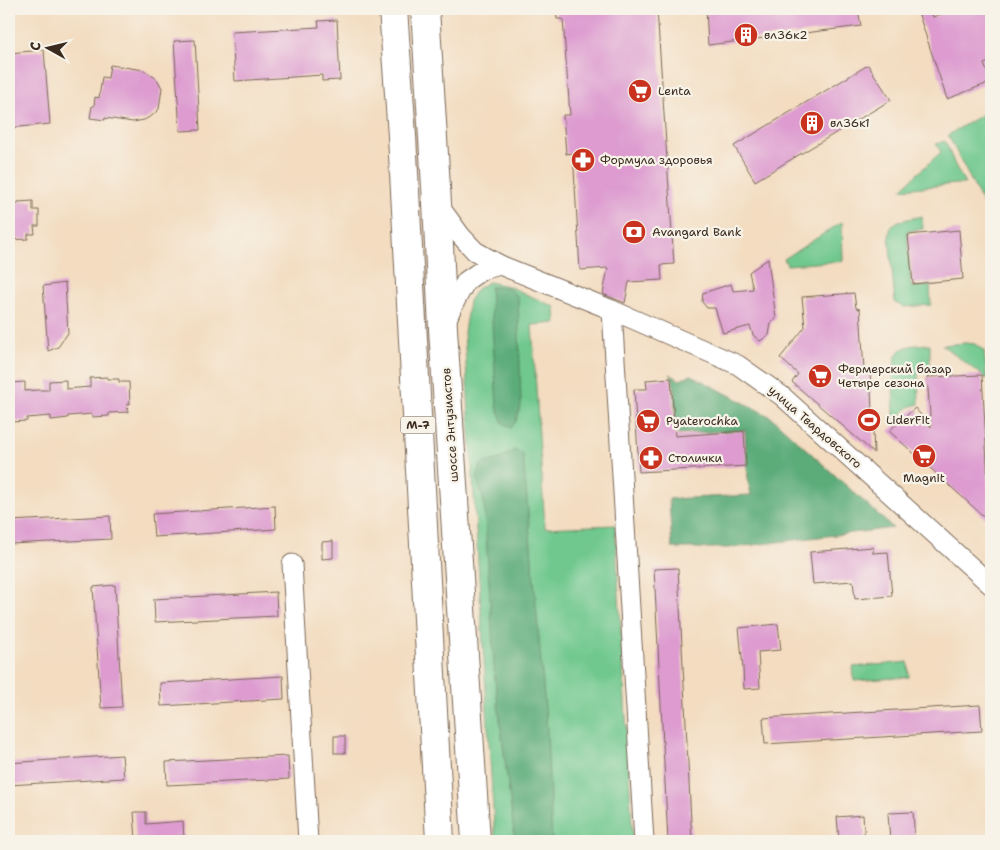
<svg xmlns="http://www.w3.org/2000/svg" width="1000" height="850" font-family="'Shantell Sans',sans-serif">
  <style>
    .green { fill: #70c88e; stroke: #567956 }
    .forest { fill: #5cac79; stroke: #4c6b4c }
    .building { fill: #dd9bd0 }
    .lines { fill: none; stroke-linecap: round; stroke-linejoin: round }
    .minor-casing { stroke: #7b6857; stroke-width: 21 }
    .highway-casing { stroke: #7b6857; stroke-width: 30 }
    .minor { stroke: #fff; stroke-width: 19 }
    .highway { stroke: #fff; stroke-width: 28 }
    .labels { text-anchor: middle; stroke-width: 4.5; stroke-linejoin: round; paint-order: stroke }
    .shield { fill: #f7f3e8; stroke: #73665b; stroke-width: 1 }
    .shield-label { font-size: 11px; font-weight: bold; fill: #3b2a1e }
    .poi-label { font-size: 12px; fill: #3b2a1e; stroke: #f7f3e8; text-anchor: start }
    .street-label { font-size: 12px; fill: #3b2a1e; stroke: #f7f3e8 }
  </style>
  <rect width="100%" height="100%" fill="#f7f3e8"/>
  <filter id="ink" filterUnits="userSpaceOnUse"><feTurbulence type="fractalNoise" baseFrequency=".02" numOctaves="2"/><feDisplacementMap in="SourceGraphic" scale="10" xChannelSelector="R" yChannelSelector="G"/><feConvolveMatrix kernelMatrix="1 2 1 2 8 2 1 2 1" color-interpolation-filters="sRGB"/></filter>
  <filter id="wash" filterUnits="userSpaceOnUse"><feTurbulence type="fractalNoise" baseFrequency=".0096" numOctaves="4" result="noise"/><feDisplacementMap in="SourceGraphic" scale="20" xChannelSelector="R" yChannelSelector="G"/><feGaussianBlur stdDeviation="1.12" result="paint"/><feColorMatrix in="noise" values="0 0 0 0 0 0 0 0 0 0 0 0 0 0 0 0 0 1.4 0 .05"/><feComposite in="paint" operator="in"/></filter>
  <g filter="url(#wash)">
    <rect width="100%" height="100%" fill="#f3dcc0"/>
    <g class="green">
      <path d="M991 109V220L948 135Z"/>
      <path d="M945 141 955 165 965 184H956L901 189 941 152 936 144Z"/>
      <path d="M922 216 923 229 907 231 911 287 930 286 931 305 904 307 895 303 889 235 891 226 899 221Z"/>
      <path d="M842 222 843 261 787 265 784 259Z"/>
      <path d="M488 282 508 286 555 307 556 323 532 325 545 528 615 525 633 841H495L464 332 469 301 477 289Z"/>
      <path d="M966 343 975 344 984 351 987 379 942 345Z"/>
      <path d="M930 344V366L918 371 919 404 909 407 900 416 894 418C894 405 891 364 897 354 903 344 920 345 930 344Z"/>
      <path d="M908 662 909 677 854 681 853 667Z"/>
    </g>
    <g class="forest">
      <path d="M490 287H507L518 297 521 404 516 421 511 428 503 423 497 407Z"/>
      <path d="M670 374 680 380 691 375 771 417 893 528 728 548H672L669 499 751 495 748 479 745 430 677 434 673 379Z"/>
      <path d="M514 450 523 454 547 731 552 841H515L495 680 484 502 477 478 481 464 500 459Z"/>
    </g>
    <g id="blocks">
      <g class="building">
        <path d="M556 9H657L674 264 661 265 662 280 629 282 625 303 603 294 608 268 580 270 573 153 566 154 563 115H570L563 19H557Z"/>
        <path d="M706 9H858L861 26 708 45Z"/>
        <path d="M917 9H930L933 17 957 9H991V61L984 64 991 82 947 99Z"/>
        <path d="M337 20 340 80 322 81V75L235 81 232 32 319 27 318 21Z"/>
        <path d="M195 40 200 130 180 131 174 41Z"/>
        <path d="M44 50 50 124 9 128V53Z"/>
        <path d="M110 65 144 70 157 79 162 88 159 109 153 115 144 120 133 122 105 118V120L90 118 92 106H94L95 97 99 98 102 77 108 78Z"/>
        <path d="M868 65 891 100 755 181 734 146Z"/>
        <path d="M33 201V210H39V226H34L35 234H28V239L9 240V204H18V202Z"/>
        <path d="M959 230 963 279 913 284 908 235Z"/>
        <path d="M768 259 776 319 771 323 769 335 760 341 753 335 750 326 723 333 715 308H707L702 302 703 293 731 284 733 291 753 289 749 272Z"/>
        <path d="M65 283 68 333 58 347 48 351 43 286Z"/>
        <path d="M854 293 856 308 860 309 864 370H870L874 453 792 382 798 374 780 358 805 327 802 297Z"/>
        <path d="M982 375 985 425 990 522 889 431 915 408 931 427 927 377Z"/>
        <path d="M107 377V379H119V382H129L130 404H127L128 412 109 413V416L92 417V414L68 416V418L51 420V416L27 418V421L10 422V419H9V383L25 382V391L37 390H49V381L66 380V389L90 387V378Z"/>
        <path d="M671 378 675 436 744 431 746 466 639 472 634 389H647L646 380Z"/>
        <path d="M275 506 276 529 154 537 152 514Z"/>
        <path d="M110 516 111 539 9 544V521Z"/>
        <path d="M333 541V558L322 559V542Z"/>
        <path d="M873 547V553L888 552 892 596 855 599 853 581 813 584 810 552Z"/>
        <path d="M678 568 692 841H668L654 569Z"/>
        <path d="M115 585 122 707 101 708 93 587Z"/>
        <path d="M276 592 277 616 155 622 154 599Z"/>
        <path d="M778 624 781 650 758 652 760 688 744 689 743 668 739 628Z"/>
        <path d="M283 676 284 699 161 706 160 683Z"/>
        <path d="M980 705 982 731 765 744 763 718Z"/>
        <rect x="334" y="736" width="11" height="17"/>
        <path d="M122 755 124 778 9 785V763Z"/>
        <path d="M288 756 289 779 167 785 166 762Z"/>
        <path d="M134 812H146V824L183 821 184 841H136Z"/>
        <path d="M913 812 915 841H890L888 813Z"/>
        <path d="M863 815 865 841H839L837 817Z"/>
      </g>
    </g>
  </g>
  <g filter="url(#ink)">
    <use href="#blocks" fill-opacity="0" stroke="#7b6857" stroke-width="1"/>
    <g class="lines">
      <g class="minor-casing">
        <g id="minor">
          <path d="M437 203 461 236 475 251 500 265 612 310 738 365 782 396 991 585"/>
          <path d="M612 310 644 841"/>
          <path d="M445 324 452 307 466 281 482 270 500 265"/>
          <path d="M292 564 308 841"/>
        </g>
      </g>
      <g class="highway-casing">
        <g id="highway">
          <path d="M393 9 402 136 440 841"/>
          <path d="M425 9 437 203 443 329 476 841"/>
        </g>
      </g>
      <use href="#minor" class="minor"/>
      <use href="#highway" class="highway"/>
    </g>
  </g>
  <defs>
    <g id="building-disc" transform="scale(1.25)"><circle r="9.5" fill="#c8321e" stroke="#f7f3e8"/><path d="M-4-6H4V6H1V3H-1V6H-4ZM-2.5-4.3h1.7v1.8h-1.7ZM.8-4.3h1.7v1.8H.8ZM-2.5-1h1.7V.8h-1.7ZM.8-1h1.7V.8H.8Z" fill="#fff"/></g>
    <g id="supermarket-disc" transform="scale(1.25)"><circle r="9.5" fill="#c8321e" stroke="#f7f3e8"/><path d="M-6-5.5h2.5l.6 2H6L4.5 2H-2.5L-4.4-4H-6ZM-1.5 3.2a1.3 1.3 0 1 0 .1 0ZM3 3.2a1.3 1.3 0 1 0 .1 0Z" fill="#fff"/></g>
    <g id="pharmacy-disc" transform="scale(1.25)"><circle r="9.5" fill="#c8321e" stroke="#f7f3e8"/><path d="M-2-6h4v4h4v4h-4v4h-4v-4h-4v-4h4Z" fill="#fff"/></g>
    <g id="bank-disc" transform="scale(1.25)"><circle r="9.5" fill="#c8321e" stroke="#f7f3e8"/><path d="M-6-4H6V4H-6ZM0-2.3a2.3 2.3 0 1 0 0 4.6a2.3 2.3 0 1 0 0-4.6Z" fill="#fff"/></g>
    <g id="stadium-disc" transform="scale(1.25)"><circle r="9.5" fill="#c8321e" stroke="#f7f3e8"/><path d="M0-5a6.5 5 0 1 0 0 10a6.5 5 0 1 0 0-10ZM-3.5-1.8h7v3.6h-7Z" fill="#fff"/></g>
  </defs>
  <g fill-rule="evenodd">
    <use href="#building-disc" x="746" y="35"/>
    <use href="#supermarket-disc" x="640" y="91"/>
    <use href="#building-disc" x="812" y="123"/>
    <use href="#pharmacy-disc" x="583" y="160"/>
    <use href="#bank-disc" x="634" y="232"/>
    <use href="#supermarket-disc" x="820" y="376"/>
    <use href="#stadium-disc" x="869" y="420"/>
    <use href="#supermarket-disc" x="648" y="421"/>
    <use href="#supermarket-disc" x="924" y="456"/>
    <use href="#pharmacy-disc" x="651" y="458"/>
  </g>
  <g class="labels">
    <rect class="shield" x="400.5" y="416.5" width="35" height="17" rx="4"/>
    <g class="shield-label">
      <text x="418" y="429">М-7</text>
    </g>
    <g class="poi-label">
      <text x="764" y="39">вл36к2</text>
      <text x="658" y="95">Lenta</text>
      <text x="830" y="127">вл36к1</text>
      <text x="600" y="164">Формула здоровья</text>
      <text x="652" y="236">Avangard Bank</text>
      <text x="838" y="373">Фермерский базар<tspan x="838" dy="14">Четыре сезона</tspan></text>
      <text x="886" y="424">LiderFit</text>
      <text x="666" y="425">Pyaterochka</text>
      <text x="668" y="462">Столички</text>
      <text x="924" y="482" text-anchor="middle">Magnit</text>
    </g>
    <g class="street-label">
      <text transform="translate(450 425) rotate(-94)" y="4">шоссе Энтузиастов</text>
      <text transform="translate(815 427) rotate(41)" y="4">улица Твардовского</text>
    </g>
  </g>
  <rect width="1000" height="850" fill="none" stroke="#f7f3e8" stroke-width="30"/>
  <g transform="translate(48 48) rotate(278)" stroke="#f7f3e8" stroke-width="4" paint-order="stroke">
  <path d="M0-4L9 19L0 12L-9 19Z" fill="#3b2a1e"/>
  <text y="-8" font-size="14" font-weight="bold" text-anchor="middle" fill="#3b2a1e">С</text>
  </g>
</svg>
